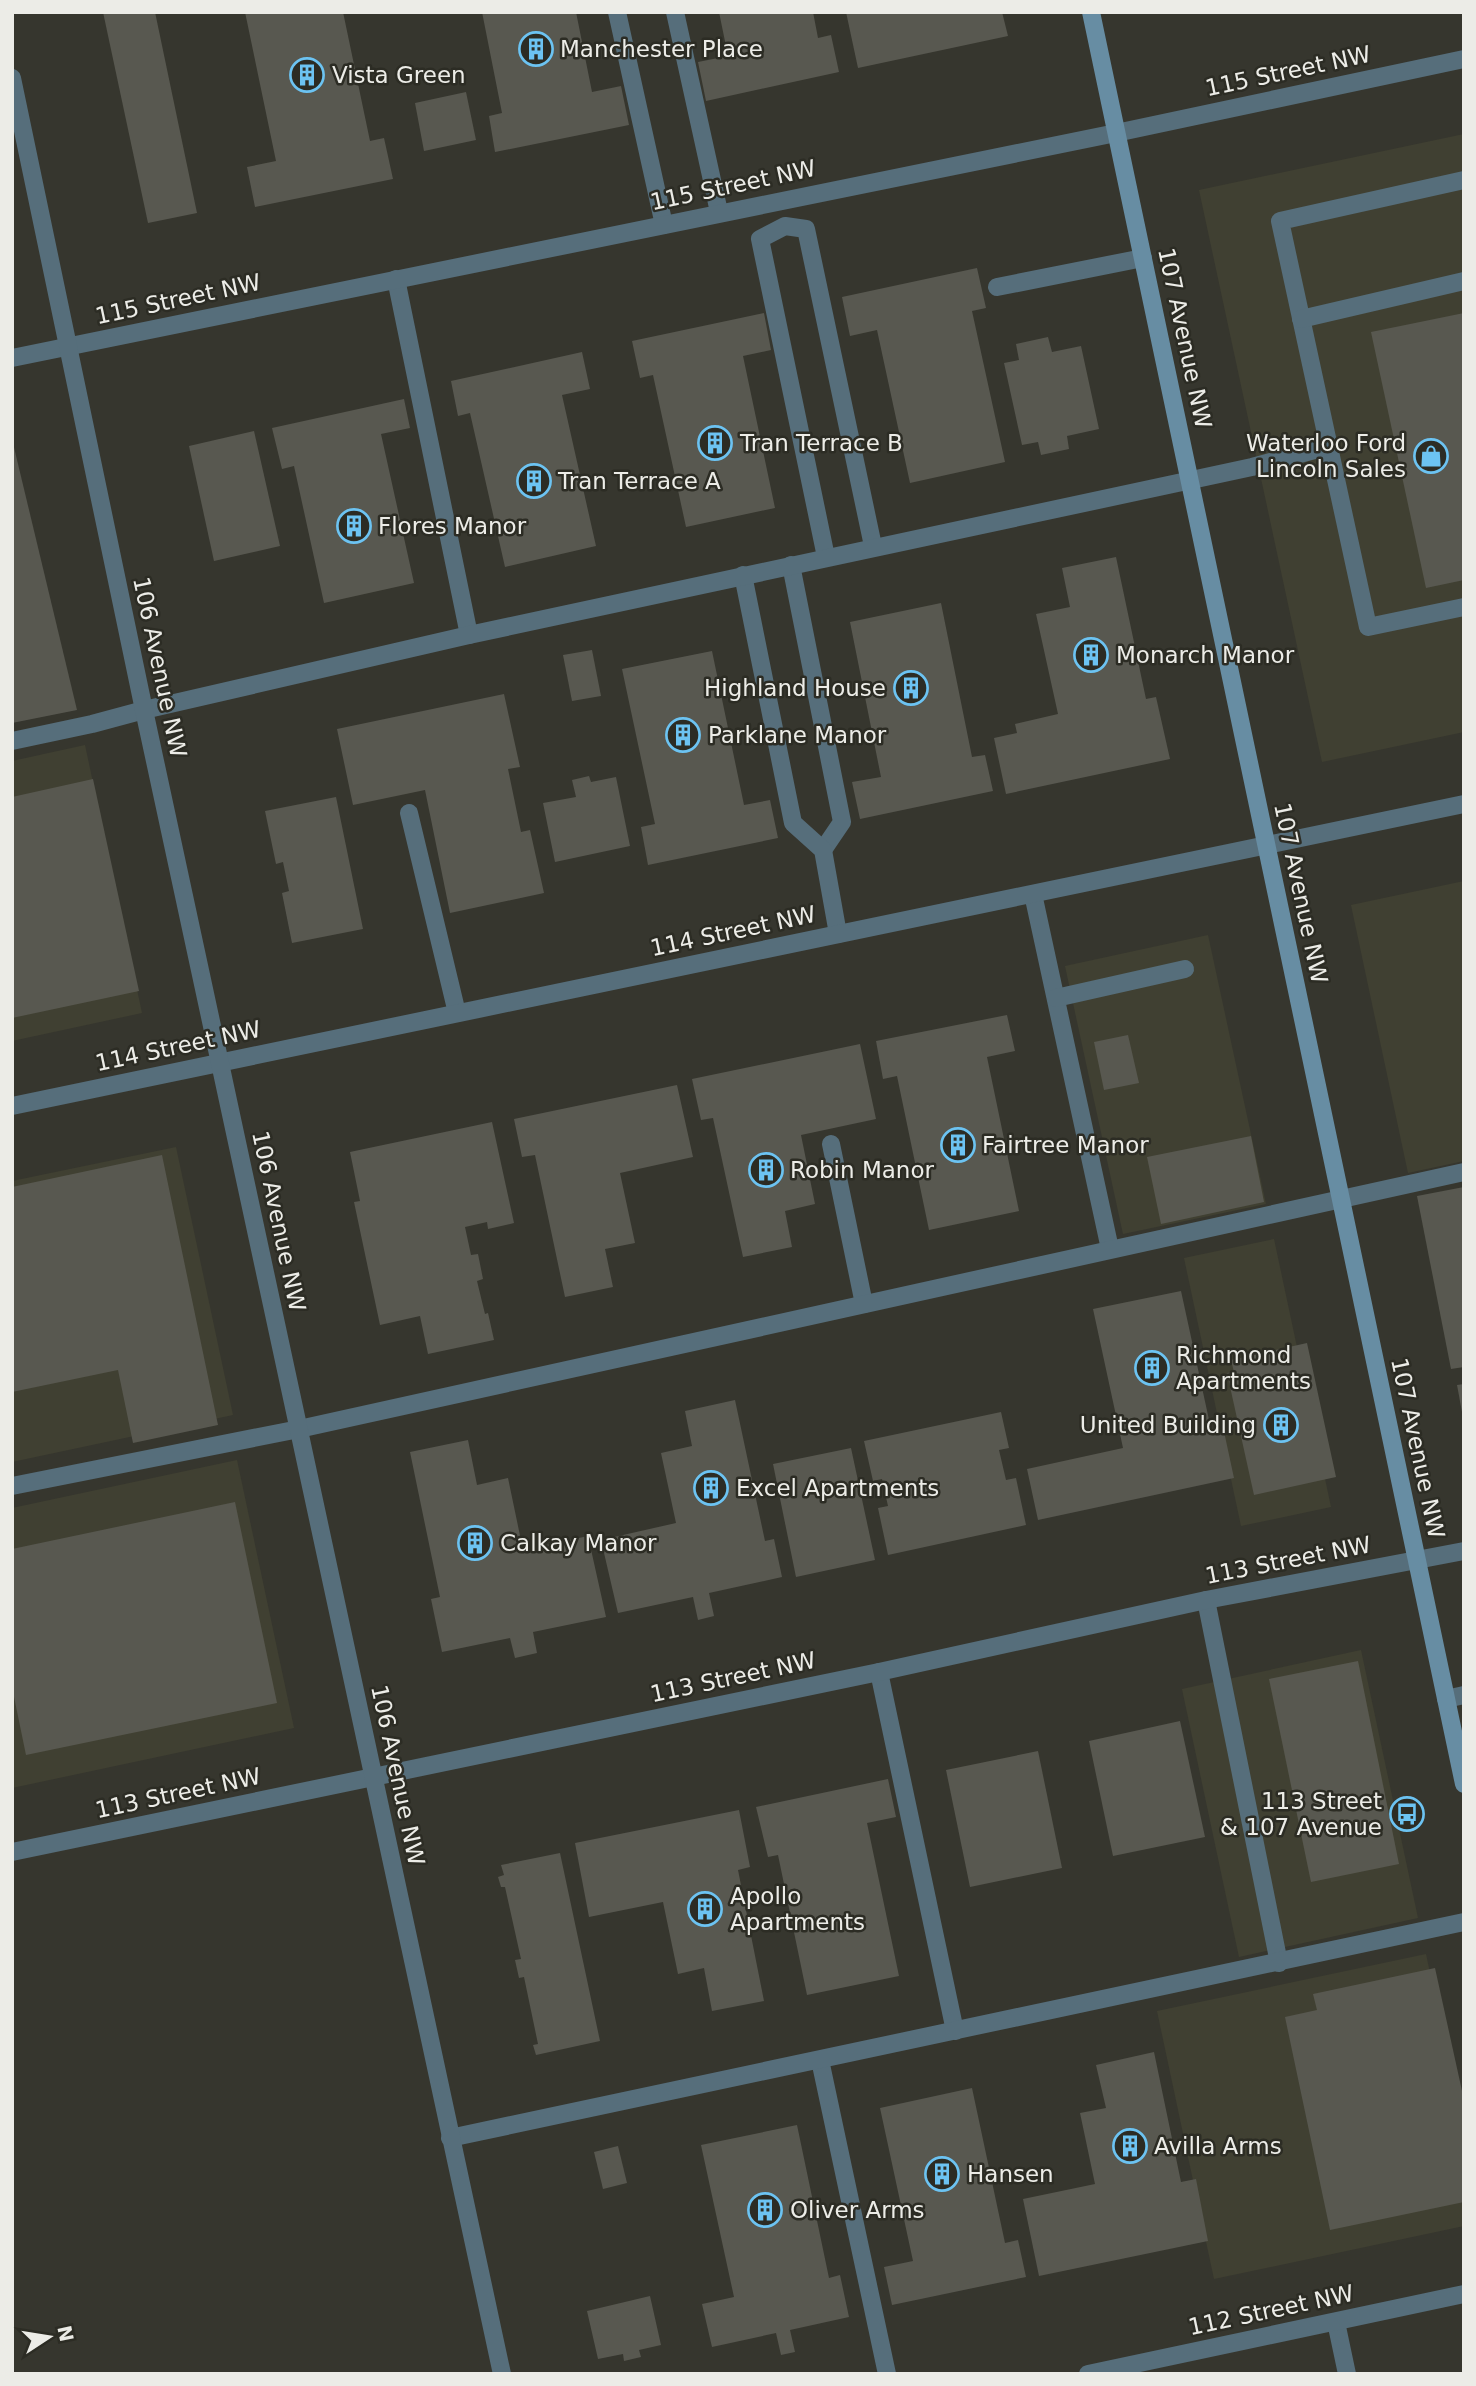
<svg xmlns="http://www.w3.org/2000/svg" width="1476" height="2386" font-family="'DejaVu Sans',sans-serif">
  <style>
    .built { fill: #404032 }
    .building { fill: #585850 }
    .lines { fill: none; stroke-linecap: round; stroke-linejoin: round }
    .service { stroke: #566e7b; stroke-width: 18 }
    .minor { stroke: #566e7b; stroke-width: 18 }
    .tertiary { stroke: #566e7b; stroke-width: 18 }
    .secondary { stroke: #678da3; stroke-width: 18 }
    .labels { text-anchor: middle; stroke-width: 5; stroke-linejoin: round; paint-order: stroke }
    .poi-label { font-size: 23px; fill: #ecece7; stroke: #2c2c24; text-anchor: start }
    .street-label { font-size: 23px; fill: #ecece7; stroke: #2c2c24 }
  </style>
  <rect width="100%" height="100%" fill="#36362e"/>
  <g class="built">
    <path d="M1464 134V732L1322 762 1199 190Z"/>
    <path d="M85 745 142 1013 12 1041V761Z"/>
    <path d="M1464 881V1161L1408 1173 1351 905Z"/>
    <path d="M1208 935 1266 1204 1123 1234 1065 966Z"/>
    <path d="M176 1147 233 1415 12 1462V1181Z"/>
    <path d="M1274 1239 1331 1507 1241 1526 1184 1258Z"/>
    <path d="M237 1460 294 1728 12 1788V1508Z"/>
    <path d="M1361 1650 1418 1918 1239 1957 1182 1689Z"/>
    <path d="M1426 1954 1464 2134V2226L1214 2279 1157 2011Z"/>
  </g>
  <g class="building">
    <path d="M103 12H155L197 213 148 223Z"/>
    <path d="M245 12H343L370 141 384 138 393 179 255 207 247 167 276 161Z"/>
    <path d="M482 12H576L592 92 621 86 629 125 495 152 489 116 502 113Z"/>
    <path d="M719 12H813L818 38 831 35 839 72 706 101 698 62 728 56Z"/>
    <path d="M846 12H1002L1008 36 858 68Z"/>
    <path d="M466 92 476 140 424 151 415 103Z"/>
    <path d="M977 268 986 308 972 311 1005 462 910 483 877 330 850 336 842 297Z"/>
    <path d="M764 313 771 350 743 356 775 508 686 527 653 375 640 378 632 341Z"/>
    <path d="M1464 313V580L1426 588 1371 332Z"/>
    <path d="M1048 337 1052 352 1081 346 1099 429 1067 436 1069 449 1041 455 1038 442 1022 445 1004 363 1019 360 1016 344Z"/>
    <path d="M582 352 590 389 562 395 596 546 505 567 470 413 458 416 451 381Z"/>
    <path d="M404 399 410 428 381 434 414 583 324 603 294 466 282 469 272 428Z"/>
    <path d="M254 431 280 546 214 561 189 446Z"/>
    <path d="M12 439 77 710 12 723Z"/>
    <path d="M1116 557 1146 699 1156 697 1170 759 1006 794 994 738 1017 733 1015 724 1058 714 1036 614 1070 607 1062 568Z"/>
    <path d="M941 603 972 757 985 755 993 791 860 819 852 782 881 777 850 622Z"/>
    <path d="M592 650 601 696 572 701 563 655Z"/>
    <path d="M712 651 744 805 770 800 778 838 648 865 641 827 655 824 622 669Z"/>
    <path d="M504 694 520 767 508 769 521 832 530 830 544 893 450 913 425 790 353 805 337 729Z"/>
    <path d="M589 776 591 782 616 777 630 846 555 862 543 803 576 797 572 780Z"/>
    <path d="M93 779 139 991 12 1018V797Z"/>
    <path d="M336 797 363 929 292 943 282 893 289 891 283 862 276 864 265 811Z"/>
    <path d="M1007 1015 1015 1051 987 1057 1019 1211 929 1230 897 1076 883 1079 876 1041Z"/>
    <path d="M1128 1035 1139 1083 1104 1090 1094 1042Z"/>
    <path d="M860 1044 876 1119 801 1135 815 1204 785 1211 792 1247 743 1257 713 1118 701 1120 692 1079Z"/>
    <path d="M677 1085 693 1157 620 1173 635 1243 605 1249 613 1287 565 1297 535 1155 522 1157 514 1119Z"/>
    <path d="M492 1122 514 1223 488 1229 487 1222 465 1227 471 1255 478 1254 483 1279 477 1281 485 1314 488 1313 494 1340 428 1354 420 1316 380 1325 354 1202 360 1201 350 1152Z"/>
    <path d="M1251 1136 1264 1202 1161 1224 1147 1157Z"/>
    <path d="M162 1155 218 1425 133 1443 118 1370 12 1392V1187Z"/>
    <path d="M1464 1187V1367L1451 1369 1417 1196Z"/>
    <path d="M1181 1291 1211 1429 1223 1427 1234 1478 1038 1520 1027 1469 1123 1448 1093 1309Z"/>
    <path d="M1307 1343 1336 1477 1254 1495 1227 1373 1234 1372 1231 1360Z"/>
    <path d="M1464 1384V1411L1462 1412 1457 1385Z"/>
    <path d="M735 1400 765 1541 774 1539 782 1577 709 1593 714 1616 698 1620 693 1597 618 1613 601 1540 676 1523 661 1453 692 1446 685 1411Z"/>
    <path d="M1001 1412 1009 1448 999 1450 1006 1480 1016 1478 1026 1525 888 1555 878 1508 888 1506 882 1479 873 1481 864 1441Z"/>
    <path d="M468 1440 477 1485 508 1478 523 1550 588 1536 606 1617 533 1632 537 1653 515 1658 510 1638 442 1652 431 1599 440 1597 410 1452Z"/>
    <path d="M851 1448 875 1560 796 1577 773 1464Z"/>
    <path d="M235 1502 277 1703 26 1755 12 1687V1549Z"/>
    <path d="M1358 1661 1399 1864 1311 1882 1269 1679Z"/>
    <path d="M1180 1721 1205 1837 1113 1856 1089 1741Z"/>
    <path d="M1038 1751 1062 1868 970 1887 946 1770Z"/>
    <path d="M888 1779 896 1817 867 1823 899 1976 807 1995 778 1855 768 1857 756 1807Z"/>
    <path d="M739 1810 750 1867 738 1870 764 2001 712 2011 704 1968 678 1974 663 1902 589 1917 575 1843Z"/>
    <path d="M560 1853 600 2041 536 2055 533 2045 538 2044 524 1977 519 1978 515 1960 521 1959 505 1887H501L498 1877 504 1875 501 1865Z"/>
    <path d="M1435 1968 1464 2100V2202L1330 2230 1285 2017 1317 2010 1313 1994Z"/>
    <path d="M1154 2052 1181 2182 1196 2179 1208 2241 1039 2276 1023 2199 1095 2184 1080 2113 1106 2108 1096 2065Z"/>
    <path d="M972 2088 1005 2243 1018 2240 1026 2277 892 2305 884 2267 913 2261 880 2108Z"/>
    <path d="M797 2125 829 2278 840 2275 849 2317 790 2330 795 2352 781 2355 776 2333 712 2347 702 2304 734 2297 701 2145Z"/>
    <path d="M618 2146 627 2183 603 2189 594 2152Z"/>
    <path d="M650 2296 661 2345 639 2350 641 2357 624 2361 623 2354 598 2359 587 2311Z"/>
  </g>
  <g class="lines">
    <g class="service">
      <path d="M617 12 664 225"/>
      <path d="M675 12 719 212"/>
      <path d="M1464 180 1280 221 1368 627 1464 607"/>
      <path d="M396 279 469 635"/>
      <path d="M997 287 1143 258"/>
      <path d="M1301 319 1464 281"/>
      <path d="M826 557 760 239 785 226 806 229 873 546"/>
      <path d="M791 565 842 822 823 850"/>
      <path d="M743 575 793 823 823 850 838 934"/>
      <path d="M12 741 92 724 144 710 469 635 1252 467 1329 446"/>
      <path d="M409 813 457 1013"/>
      <path d="M1033 894 1110 1249"/>
      <path d="M1056 998 1185 969"/>
      <path d="M831 1144 864 1304"/>
      <path d="M12 1486 299 1429 1464 1172"/>
      <path d="M1206 1600 1279 1963"/>
      <path d="M879 1672 955 2031"/>
      <path d="M1446 1699 1464 1695"/>
      <path d="M820 2060 887 2374"/>
      <path d="M450 2138 1464 1922"/>
      <path d="M1336 2322 1347 2374"/>
    </g>
    <g class="minor">
      <path d="M12 358 1116 133 1464 59"/>
      <path d="M12 1106 1464 804"/>
      <path d="M12 1852 879 1672 1206 1600 1464 1551"/>
      <path d="M1088 2374 1464 2294"/>
    </g>
    <path class="tertiary" d="M12 78 144 710 502 2374"/>
    <path class="secondary" d="M1091 12 1464 1784"/>
  </g>
  <defs>
    <g id="building-ring" transform="scale(1.75)"><circle r="9.5" fill="#2c2c24" stroke="#6cc3f2" stroke-width="1.5"/><path d="M-4-6H4V6H1V3H-1V6H-4ZM-2.5-4.3h1.7v1.8h-1.7ZM.8-4.3h1.7v1.8H.8ZM-2.5-1h1.7V.8h-1.7ZM.8-1h1.7V.8H.8Z" fill="#6cc3f2"/></g>
    <g id="shop-ring" transform="scale(1.75)"><circle r="9.5" fill="#2c2c24" stroke="#6cc3f2" stroke-width="1.5"/><path d="M-5-2.5h2.3a2.7 3.5 0 0 1 5.4 0H5L5.5 6h-11ZM-1.5-2.5h3a1.5 2.3 0 0 0-3 0Z" fill="#6cc3f2"/></g>
    <g id="bus-ring" transform="scale(1.75)"><circle r="9.5" fill="#2c2c24" stroke="#6cc3f2" stroke-width="1.5"/><path d="M-5-6H5V4H4V6H2V4H-2V6H-4V4H-5ZM-3.5-4V0h7V-4ZM-3.5 1.2v1.5H-2V1.2ZM2 1.2v1.5H3.5V1.2Z" fill="#6cc3f2"/></g>
  </defs>
  <g fill-rule="evenodd">
    <use href="#building-ring" x="536" y="49"/>
    <use href="#building-ring" x="307" y="75"/>
    <use href="#building-ring" x="715" y="443"/>
    <use href="#shop-ring" x="1431" y="456"/>
    <use href="#building-ring" x="534" y="481"/>
    <use href="#building-ring" x="354" y="526"/>
    <use href="#building-ring" x="1091" y="655"/>
    <use href="#building-ring" x="911" y="688"/>
    <use href="#building-ring" x="683" y="735"/>
    <use href="#building-ring" x="958" y="1145"/>
    <use href="#building-ring" x="766" y="1170"/>
    <use href="#building-ring" x="1152" y="1368"/>
    <use href="#building-ring" x="1281" y="1425"/>
    <use href="#building-ring" x="711" y="1488"/>
    <use href="#building-ring" x="475" y="1543"/>
    <use href="#bus-ring" x="1407" y="1814"/>
    <use href="#building-ring" x="705" y="1909"/>
    <use href="#building-ring" x="1130" y="2146"/>
    <use href="#building-ring" x="942" y="2174"/>
    <use href="#building-ring" x="765" y="2210"/>
  </g>
  <g class="labels">
    <g class="poi-label">
      <text x="560" y="57">Manchester Place</text>
      <text x="332" y="83">Vista Green</text>
      <text x="740" y="451">Tran Terrace B</text>
      <text x="1406" y="451" text-anchor="end">Waterloo Ford<tspan x="1406" dy="26">Lincoln Sales</tspan></text>
      <text x="558" y="489">Tran Terrace A</text>
      <text x="378" y="534">Flores Manor</text>
      <text x="1116" y="663">Monarch Manor</text>
      <text x="886" y="696" text-anchor="end">Highland House</text>
      <text x="708" y="743">Parklane Manor</text>
      <text x="982" y="1153">Fairtree Manor</text>
      <text x="790" y="1178">Robin Manor</text>
      <text x="1176" y="1363">Richmond<tspan x="1176" dy="26">Apartments</tspan></text>
      <text x="1256" y="1433" text-anchor="end">United Building</text>
      <text x="736" y="1496">Excel Apartments</text>
      <text x="500" y="1551">Calkay Manor</text>
      <text x="1382" y="1809" text-anchor="end">113 Street<tspan x="1382" dy="26">&amp; 107 Avenue</tspan></text>
      <text x="730" y="1904">Apollo<tspan x="730" dy="26">Apartments</tspan></text>
      <text x="1154" y="2154">Avilla Arms</text>
      <text x="967" y="2182">Hansen</text>
      <text x="790" y="2218">Oliver Arms</text>
    </g>
    <g class="street-label">
      <text transform="translate(1288 71) rotate(-12)" y="8">115 Street NW</text>
      <text transform="translate(733 185) rotate(-12)" y="8">115 Street NW</text>
      <text transform="translate(178 299) rotate(-12)" y="8">115 Street NW</text>
      <text transform="translate(1185 338) rotate(78)" y="8">107 Avenue NW</text>
      <text transform="translate(160 667) rotate(78)" y="8">106 Avenue NW</text>
      <text transform="translate(1301 893) rotate(78)" y="8">107 Avenue NW</text>
      <text transform="translate(733 931) rotate(-12)" y="8">114 Street NW</text>
      <text transform="translate(178 1046) rotate(-12)" y="8">114 Street NW</text>
      <text transform="translate(279 1221) rotate(78)" y="8">106 Avenue NW</text>
      <text transform="translate(1418 1448) rotate(78)" y="8">107 Avenue NW</text>
      <text transform="translate(1288 1560) rotate(-11)" y="8">113 Street NW</text>
      <text transform="translate(733 1677) rotate(-12)" y="8">113 Street NW</text>
      <text transform="translate(398 1775) rotate(78)" y="8">106 Avenue NW</text>
      <text transform="translate(178 1793) rotate(-12)" y="8">113 Street NW</text>
      <text transform="translate(1271 2310) rotate(-12)" y="8">112 Street NW</text>
    </g>
  </g>
  <rect width="1476" height="2386" fill="none" stroke="#ecece7" stroke-width="28"/>
  <g transform="translate(49 2337) rotate(78)" stroke="#2c2c24" stroke-width="5" paint-order="stroke">
  <path d="M0-5L12 26L0 18L-12 26Z" fill="#ecece7"/>
  <text y="-10" font-size="19" font-weight="bold" text-anchor="middle" fill="#ecece7">N</text>
  </g>
</svg>
